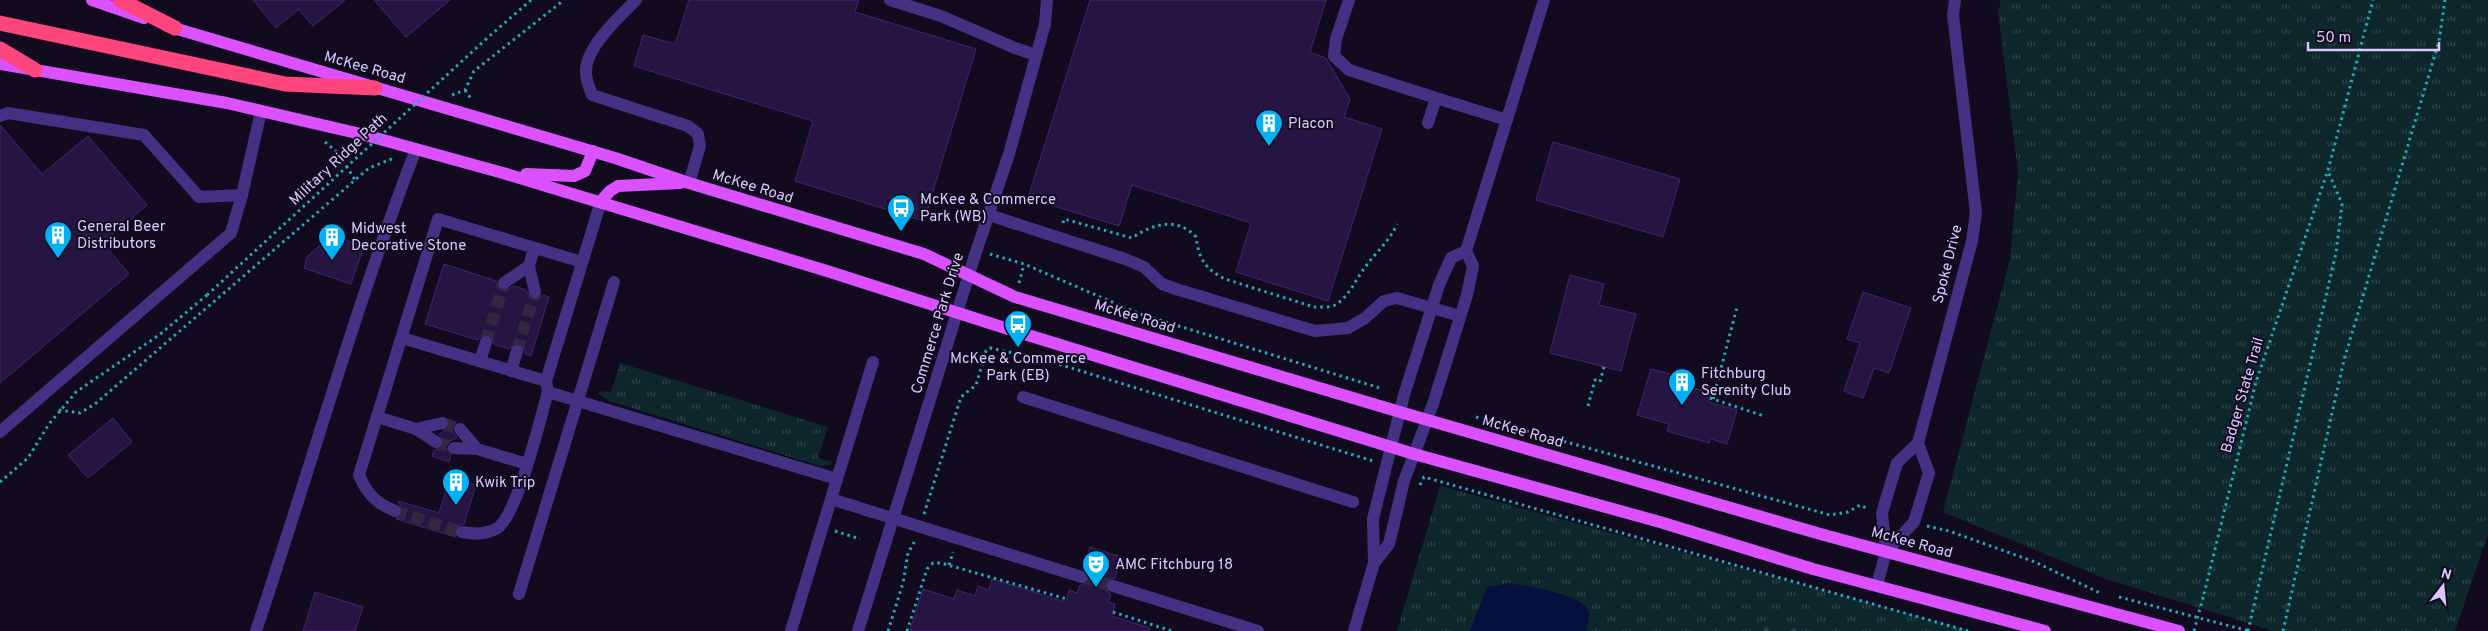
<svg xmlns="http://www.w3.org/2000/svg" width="2488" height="631" font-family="Overpass,sans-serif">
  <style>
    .grass { fill: url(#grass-tufts) }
    .forest { fill: url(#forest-firs) }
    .water { fill: #05103f }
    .building { fill: #261543; stroke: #412571 }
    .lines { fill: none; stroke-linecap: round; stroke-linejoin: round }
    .minor-tunnel { stroke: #302841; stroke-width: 12; stroke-dasharray: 12 6; stroke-linecap: butt }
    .path { stroke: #23a9ba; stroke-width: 3; stroke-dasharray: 2.5 4; stroke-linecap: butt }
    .minor { stroke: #433184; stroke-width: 12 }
    .major { stroke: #dc51ff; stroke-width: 12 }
    .highway { stroke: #ff457e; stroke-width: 15 }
    .path-bridge { stroke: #23a9ba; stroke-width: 3; stroke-dasharray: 2.5 4; stroke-linecap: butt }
    .labels { text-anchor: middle; stroke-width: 4; stroke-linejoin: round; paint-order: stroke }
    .street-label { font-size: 15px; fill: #d9caff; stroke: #120b20 }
    .poi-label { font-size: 15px; fill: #d9caff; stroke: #120b20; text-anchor: start }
  </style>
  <defs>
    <pattern id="grass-tufts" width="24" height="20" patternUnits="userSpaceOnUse" patternTransform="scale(1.25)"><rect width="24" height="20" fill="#0d272b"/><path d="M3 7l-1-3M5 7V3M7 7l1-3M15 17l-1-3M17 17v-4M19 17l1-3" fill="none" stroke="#30454b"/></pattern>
    <pattern id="forest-firs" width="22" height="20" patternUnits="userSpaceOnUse" patternTransform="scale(1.25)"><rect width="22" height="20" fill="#0d272b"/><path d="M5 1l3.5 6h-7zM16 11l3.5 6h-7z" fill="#30454b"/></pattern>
  </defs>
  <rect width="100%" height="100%" fill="#120b20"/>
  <g class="grass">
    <path d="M2001 0H2488V534L2455 631H2274L2106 579 1943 512 2010 259 2018 172 1998 12Z"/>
    <path d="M620 363 828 427 818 458 832 462 830 465 820 466 609 401 599 394V391L611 392Z"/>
    <path d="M1440 486 1972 631H1799L1769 619 1758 631H1586L1589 613 1487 587 1470 631H1397Z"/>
  </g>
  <path class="forest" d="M1769 619 1799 631H1758Z"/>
  <path class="water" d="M1509 583C1527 587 1583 593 1589 612 1590 617 1587 625 1586 631H1470L1487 587Z"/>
  <g class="building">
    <path d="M253 0H345L313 26 299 9 276 28Z"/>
    <path d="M374 0H450L406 37Z"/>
    <path d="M689 0H859L855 12 976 49 924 221 795 181 813 121 634 66 643 35 675 44Z"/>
    <path d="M1090 0H1326L1310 52 1326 58 1350 99 1344 117 1382 129 1328 301 1236 272 1251 223 1132 185 1119 226 1028 198Z"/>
    <path d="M0 125 42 174 88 136 147 205 103 243 129 274 0 383Z"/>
    <path d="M1553 142 1680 179 1663 237 1536 200Z"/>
    <path d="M328 235 364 246 351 284 304 268 307 257 326 240Z"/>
    <path d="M444 264 496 281 497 287 501 290 505 291 514 286 526 290 529 297 533 300 540 298 543 295 549 297 531 356 525 354V349L520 343H515L509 349 494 344 492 337 488 334 481 336 478 340 425 324Z"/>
    <path d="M1570 275 1604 284 1599 305 1636 314 1621 371 1550 353Z"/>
    <path d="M1863 292 1911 308 1889 373 1874 368 1863 398 1844 391 1860 343 1847 339Z"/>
    <path d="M1651 369 1685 378 1683 385 1711 393 1709 402 1737 410 1727 444 1711 439 1709 443 1667 431 1669 424 1637 415Z"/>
    <path d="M113 418 132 442 88 478 68 455Z"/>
    <path d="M450 420 456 422 452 430 457 438 450 441 446 447 451 455 449 462 432 456 434 450 439 449 443 446V439L439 434 448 429Z"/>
    <path d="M450 478 476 485 464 524 459 525 454 530 456 537 396 519 400 517 403 511 398 501 439 513Z"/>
    <path d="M1090 547 1121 557 1115 578 1108 580 1105 584 1107 591 1111 594 1108 602 1115 604 1112 616 1150 628 1149 631H910L923 589 954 599 957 590 975 596 978 586 989 590 992 579 1066 602 1069 590 1077 593 1080 585H1084L1090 580V575L1084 569Z"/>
    <path d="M315 592 363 607 355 631H303Z"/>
  </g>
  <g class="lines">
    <g class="minor-tunnel">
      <path d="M486 342 504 283"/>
      <path d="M517 351 535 292"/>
      <path d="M442 423 460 429"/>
      <path d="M436 442 454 448"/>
      <path d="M395 511 462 532"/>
      <path d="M1082 577 1113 586"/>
    </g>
    <g class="path">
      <path d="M485 40 531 0"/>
      <path d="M465 90 472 100"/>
      <path d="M452 95 465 90 474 71 564 0"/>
      <path d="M325 142 339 154 355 180"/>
      <path d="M1063 223 1064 219 1132 238C1154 223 1177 217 1196 237 1199 259 1205 269 1225 279L1314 307C1321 307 1331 308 1337 304 1350 295 1357 277 1366 266 1377 251 1389 242 1397 224"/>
      <path d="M990 254 1024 264 1140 314 1383 389"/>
      <path d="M1019 283 1024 264"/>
      <path d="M1710 398 1764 416"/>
      <path d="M1713 399 1737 307"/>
      <path d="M1588 406 1595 380 1600 382 1604 367"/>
      <path d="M59 410 80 413 95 404 369 168 394 158"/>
      <path d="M1476 417 1830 515 1848 512 1860 505 1868 509"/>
      <path d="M0 482 28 458 49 424 76 392 159 335 207 295"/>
      <path d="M1420 485 1424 477 1968 631"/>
      <path d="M924 514 961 397 976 385 986 351 990 348 1042 359 1373 461"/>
      <path d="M1927 526 1949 531 2035 562 2100 593"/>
      <path d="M835 531 860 539"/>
      <path d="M949 565 953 552"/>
      <path d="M2204 594 2256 382 2328 170 2373 0"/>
      <path d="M2119 597 2249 631"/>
      <path d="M1113 612 1172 631"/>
      <path d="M888 631 903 583 908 553 916 539"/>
      <path d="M907 631 927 569 933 563H941L1067 599"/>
      <path d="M2248 631 2336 253 2342 204 2328 171"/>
      <path d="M2283 631 2344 360 2439 41 2445 0"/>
    </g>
    <g class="minor">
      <path d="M636 0C620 16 588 45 586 69 585 78 589 87 592 95L688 126 698 134 700 146 689 183"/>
      <path d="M890 0 941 16 1015 48 1036 55"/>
      <path d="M1349 0 1336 39 1334 56 1349 70 1436 98"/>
      <path d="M0 116 8 113 144 135 199 197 242 195 261 111"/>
      <path d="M1428 123 1436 98 1507 120"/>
      <path d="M601 201 546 381 548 392 837 479 831 499 1082 577"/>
      <path d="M989 215 1125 259 1144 267 1162 284 1176 289 1315 331 1348 328 1365 318 1384 301 1397 298 1460 316"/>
      <path d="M529 266 535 292"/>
      <path d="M504 283 529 266 534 248"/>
      <path d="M402 338 546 381"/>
      <path d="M480 361 486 342"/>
      <path d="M511 371 517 351"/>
      <path d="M1023 397 1353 502"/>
      <path d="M377 417 416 429 442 423"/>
      <path d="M416 429 436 442"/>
      <path d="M460 429 477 449 527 464"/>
      <path d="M0 432 231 233 242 195"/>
      <path d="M454 448 477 449"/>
      <path d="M837 479 873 362"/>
      <path d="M395 511C376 503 367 494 359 475L438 219 582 262"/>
      <path d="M462 532C474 534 484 535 496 529 517 518 540 419 548 392"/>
      <path d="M1886 552 1914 522 1929 473 1918 443 1972 241 1976 213 1953 15 1955 0"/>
      <path d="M1374 563 1389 544 1404 481 1433 404 1467 295 1473 266 1466 251 1544 0"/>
      <path d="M1877 585 1886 552 1882 513 1897 463 1918 443"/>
      <path d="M1113 586 1258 631"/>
      <path d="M519 594 614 282"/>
      <path d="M256 631C310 470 355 307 416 149"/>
      <path d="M791 631 831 499"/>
      <path d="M858 631 975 255 1009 154 1045 24 1047 0"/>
      <path d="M1354 631 1374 563 1373 519 1404 395 1439 285 1451 258 1466 251"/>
    </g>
    <g class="major">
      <path d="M92 0 144 18"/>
      <path d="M167 26 615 158 689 183 924 254 1015 297 1400 412 1824 535 2179 631"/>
      <path d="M0 64 227 103 365 135 503 173 827 271 1005 328 1414 454 1660 522 1813 569 2045 631"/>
      <path d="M526 174 574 176 585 171 593 151"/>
      <path d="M601 201 610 191 618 186 680 183"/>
    </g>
    <g class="highway">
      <path d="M120 0 175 28"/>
      <path d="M0 23 285 84 375 88"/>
      <path d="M0 49 35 70"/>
    </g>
    <g class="path-bridge">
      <path d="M207 295 485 40"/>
      <path d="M2194 631 2204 594"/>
    </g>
  </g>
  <defs>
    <g id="building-pin" transform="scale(1.4375)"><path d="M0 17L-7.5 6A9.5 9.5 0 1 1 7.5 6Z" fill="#00b2f5" stroke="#120b20"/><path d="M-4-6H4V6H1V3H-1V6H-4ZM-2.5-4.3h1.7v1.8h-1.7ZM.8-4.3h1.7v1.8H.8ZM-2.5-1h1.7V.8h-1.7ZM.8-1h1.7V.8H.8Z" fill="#fff"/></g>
    <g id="bus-pin" transform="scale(1.4375)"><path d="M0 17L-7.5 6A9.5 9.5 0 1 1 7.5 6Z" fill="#00b2f5" stroke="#120b20"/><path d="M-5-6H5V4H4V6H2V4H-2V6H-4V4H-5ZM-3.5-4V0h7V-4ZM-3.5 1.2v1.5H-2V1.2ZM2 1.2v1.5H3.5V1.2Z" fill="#fff"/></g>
    <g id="theatre-pin" transform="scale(1.4375)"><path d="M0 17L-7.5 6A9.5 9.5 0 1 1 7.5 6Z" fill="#00b2f5" stroke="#120b20"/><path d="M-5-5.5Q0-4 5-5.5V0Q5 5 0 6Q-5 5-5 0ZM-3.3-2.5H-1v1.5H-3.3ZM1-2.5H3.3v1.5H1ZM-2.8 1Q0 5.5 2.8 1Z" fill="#fff"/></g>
  </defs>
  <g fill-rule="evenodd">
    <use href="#building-pin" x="1269" y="123"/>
    <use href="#bus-pin" x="901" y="208"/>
    <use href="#building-pin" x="58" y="235"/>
    <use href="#building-pin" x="332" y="237"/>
    <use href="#bus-pin" x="1018" y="324"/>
    <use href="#building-pin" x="1682" y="382"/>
    <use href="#building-pin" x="456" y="482"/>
    <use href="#theatre-pin" x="1096" y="564"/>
  </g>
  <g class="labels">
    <g class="street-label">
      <text transform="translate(365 67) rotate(16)" y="5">McKee Road</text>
      <text transform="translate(338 159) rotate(-43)" y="5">Military Ridge Path</text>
      <text transform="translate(753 186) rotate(17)" y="5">McKee Road</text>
      <text transform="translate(1947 264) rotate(-76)" y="5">Spoke Drive</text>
      <text transform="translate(1135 316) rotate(17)" y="5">McKee Road</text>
      <text transform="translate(937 323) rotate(-73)" y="5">Commerce Park Drive</text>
      <text transform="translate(2242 395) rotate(-74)" y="5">Badger State Trail</text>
      <text transform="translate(1523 431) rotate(16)" y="5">McKee Road</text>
      <text transform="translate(1912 542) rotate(15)" y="5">McKee Road</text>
    </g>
    <g class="poi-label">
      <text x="1288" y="128">Placon</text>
      <text x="920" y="204">McKee &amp; Commerce<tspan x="920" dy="17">Park (WB)</tspan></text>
      <text x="77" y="231">General Beer<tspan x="77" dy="17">Distributors</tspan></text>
      <text x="351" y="233">Midwest<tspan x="351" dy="17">Decorative Stone</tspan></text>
      <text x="1018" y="363" text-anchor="middle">McKee &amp; Commerce<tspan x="1018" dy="17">Park (EB)</tspan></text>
      <text x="1701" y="378">Fitchburg<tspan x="1701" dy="17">Serenity Club</tspan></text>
      <text x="475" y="487">Kwik Trip</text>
      <text x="1115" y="569">AMC Fitchburg 18</text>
    </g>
  </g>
  <g transform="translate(2443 586) rotate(16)" stroke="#120b20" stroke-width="4" paint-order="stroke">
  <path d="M0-4L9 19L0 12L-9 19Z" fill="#d9caff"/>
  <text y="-8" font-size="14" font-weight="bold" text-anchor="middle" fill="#d9caff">N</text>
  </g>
  <path d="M2308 42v8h131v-8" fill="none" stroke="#d9caff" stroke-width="2.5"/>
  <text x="2316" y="42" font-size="15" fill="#d9caff" stroke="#120b20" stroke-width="4" paint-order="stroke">50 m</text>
</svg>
